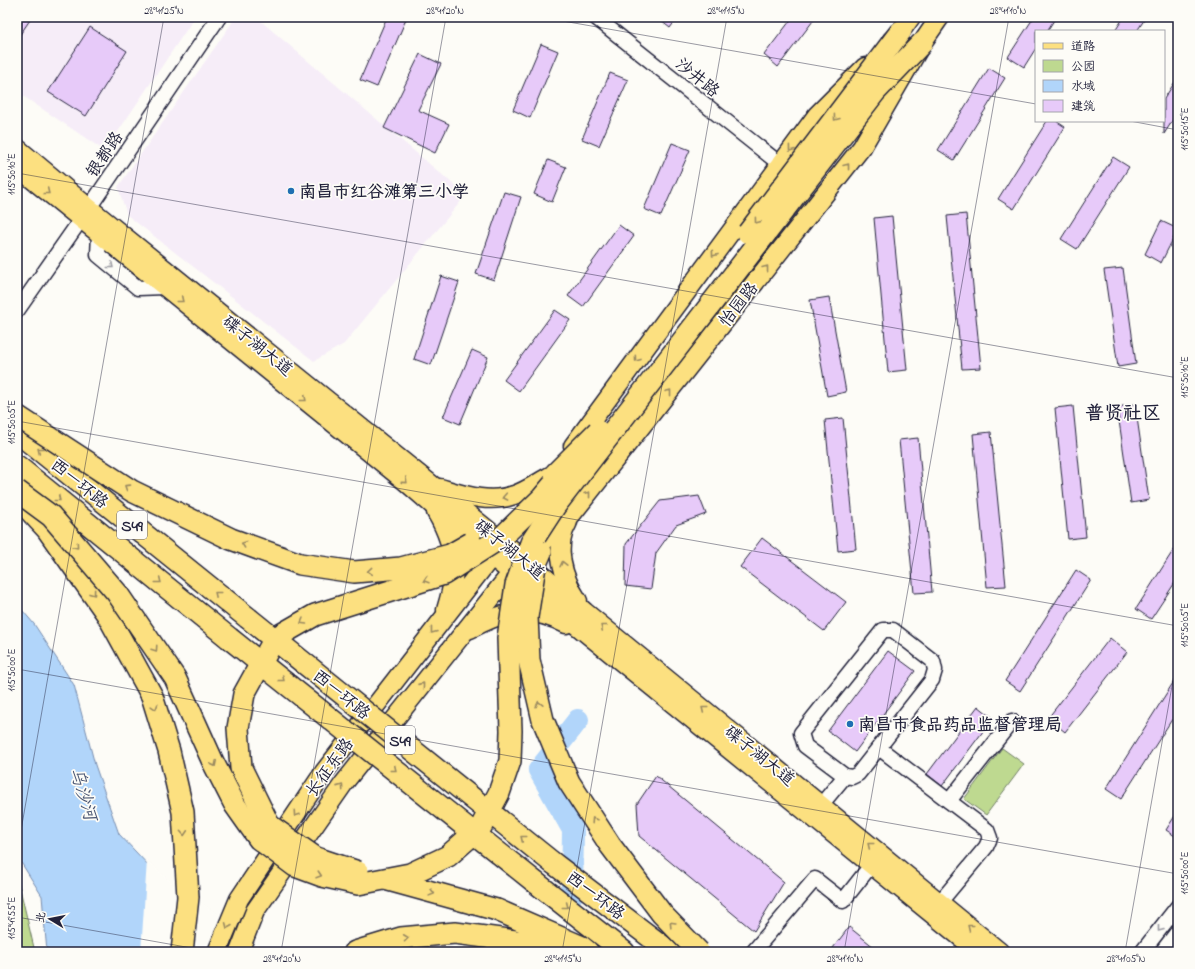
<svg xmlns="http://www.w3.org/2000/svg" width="1195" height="969" font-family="'Indie Flower','LXGW WenKai TC',sans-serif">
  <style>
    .built { fill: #f6edf8 }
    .green { fill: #bed990; stroke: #707e66 }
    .water { fill: #b1d5fa; stroke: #788dae }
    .pier { fill: #fdfcf7 }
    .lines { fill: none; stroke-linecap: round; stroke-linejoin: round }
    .river { stroke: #b1d5fa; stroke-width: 22 }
    .building { fill: #e7caf9; stroke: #22223b }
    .minor-casing { stroke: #22223b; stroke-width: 17 }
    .major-casing { stroke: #22223b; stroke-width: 21 }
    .highway-casing { stroke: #22223b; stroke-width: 24 }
    .minor { stroke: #fdfcf7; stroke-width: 14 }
    .major { stroke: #fce080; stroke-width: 18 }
    .highway { stroke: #fce080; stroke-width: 21 }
    .highway-bridge-casing { stroke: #22223b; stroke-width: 24; stroke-linecap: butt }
    .highway-bridge { stroke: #fce080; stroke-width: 21 }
    .oneway { stroke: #9a8a61 }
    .oneway2 { stroke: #9a9aa2 }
    .ticks { fill: none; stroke: #22223b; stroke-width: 1; stroke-opacity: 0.45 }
    .poi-dot { fill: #1f6fb2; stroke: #fdfcf7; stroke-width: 1.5 }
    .labels { text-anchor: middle; stroke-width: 3.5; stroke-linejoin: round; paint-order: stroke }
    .shield { fill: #fdfcf7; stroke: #646373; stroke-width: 1 }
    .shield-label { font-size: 16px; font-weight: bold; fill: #22223b }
    .street-label { font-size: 17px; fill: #22223b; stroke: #fdfcf7 }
    .poi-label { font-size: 17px; font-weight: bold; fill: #22223b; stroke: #fdfcf7; text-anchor: start }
    .water-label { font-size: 18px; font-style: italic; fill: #4d5874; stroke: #fdfcf7 }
    .quarter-label { font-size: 19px; font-weight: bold; fill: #22223b; stroke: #fdfcf7 }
    .neatline { fill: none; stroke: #22223b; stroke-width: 1.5 }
    .ticks-label { font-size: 10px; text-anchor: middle; fill: #22223b }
  </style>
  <rect width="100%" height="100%" fill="#fdfcf7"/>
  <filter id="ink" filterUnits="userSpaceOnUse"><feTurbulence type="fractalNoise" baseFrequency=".025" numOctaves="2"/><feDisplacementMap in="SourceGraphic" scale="8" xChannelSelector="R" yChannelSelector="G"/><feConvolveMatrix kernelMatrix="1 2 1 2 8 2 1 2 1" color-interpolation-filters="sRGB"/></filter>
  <g filter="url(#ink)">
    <g class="built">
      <path d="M17 17H195L105 151 17 92Z"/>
      <path d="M236 17H256L466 195 344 344 314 361 127 215 118 187Z"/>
    </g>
    <g class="green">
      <path d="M1002 748 1024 764 986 815 964 799Z"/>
      <path d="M17 876 35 952H17Z"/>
    </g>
    <path class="water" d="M17 604 34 624 74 685 95 765 119 834 151 868 256 952H47L42 896 17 856Z"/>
    <g class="pier">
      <path d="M147 860 176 887 221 917 258 952H141Z"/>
      <path d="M592 871 594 873 596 952H496L483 924 484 922Z"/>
    </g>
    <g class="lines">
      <path class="river" d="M572 895 573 830 539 770 578 720"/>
    </g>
    <g class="building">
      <path d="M17 17H32L17 39Z"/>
      <path d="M387 17H407L377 87 360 80Z"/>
      <path d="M656 17H678L670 28Z"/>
      <path d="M793 17H816L778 67 764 55Z"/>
      <path d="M1034 17H1056L1047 31H1036V48L1024 67 1008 57Z"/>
      <path d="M1124 17H1146L1137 31H1115Z"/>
      <path d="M90 27 127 51 86 116 48 92Z"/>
      <path d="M541 44 558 51 530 118 513 110Z"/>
      <path d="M420 54 441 64 418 110 449 124 435 153 384 128Z"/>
      <path d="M989 68 1005 78 954 160 938 150Z"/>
      <path d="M610 73 628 80 599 146 582 139Z"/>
      <path d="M1178 77V112L1164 134V99Z"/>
      <path d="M1047 121H1056L1065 127 1014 209 998 199Z"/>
      <path d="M672 143 690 150 661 216 644 209Z"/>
      <path d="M1113 157 1129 167 1077 249 1061 239Z"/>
      <path d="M548 160 566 167 552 202 534 194Z"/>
      <path d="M504 192 521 197 494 280 476 274Z"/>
      <path d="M966 214 981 368 962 369 947 216Z"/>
      <path d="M892 216 907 370 888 372 874 218Z"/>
      <path d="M1161 221 1178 229 1161 263 1145 254Z"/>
      <path d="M619 225 634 236 583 307 568 296Z"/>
      <path d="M1123 268 1136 364 1118 367 1104 270Z"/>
      <path d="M441 276 459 282 431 365 414 359Z"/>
      <path d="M829 297 846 392 827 396 810 300Z"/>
      <path d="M555 310 570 320 519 391 504 380Z"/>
      <path d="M472 350 488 357 460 424 443 417Z"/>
      <path d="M1135 404 1149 500 1131 503 1117 407Z"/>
      <path d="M1073 406 1086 537 1068 539 1055 408Z"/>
      <path d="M843 418 856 549 838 551 825 420Z"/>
      <path d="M991 432 1006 586 987 587 973 434Z"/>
      <path d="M918 438 932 592 914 593 899 440Z"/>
      <path d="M699 496 706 514 676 525 656 553 651 589 625 586 626 544 660 501Z"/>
      <path d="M762 538 846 602 824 631 740 567Z"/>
      <path d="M1178 543V578L1151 619 1136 609Z"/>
      <path d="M1076 570 1091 580 1020 691 1005 681Z"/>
      <path d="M1110 638 1127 652 1065 732 1048 718Z"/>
      <path d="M888 651 915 671 855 752 828 731Z"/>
      <path d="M1178 675V710L1121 799 1106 789Z"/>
      <path d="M978 706 993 718 942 786 927 774Z"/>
      <path d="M656 776 784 882 754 931 639 836 637 804Z"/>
      <path d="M1178 811V838L1166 830Z"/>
      <path d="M849 927 880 952H830Z"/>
    </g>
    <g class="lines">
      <g class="minor-casing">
        <g id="minor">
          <path d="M595 17 780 164"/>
          <path d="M99 234 98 255 138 288 165 287"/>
          <path d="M17 311 89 208 219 17"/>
          <path d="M879 748 987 830 990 838 986 847 940 902"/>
          <path d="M949 801 1012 721"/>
          <path d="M821 805 845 776 805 746 801 733 883 630H893L933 661 935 670 932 680 858 774 852 777 845 776"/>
          <path d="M753 952 815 879 843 901 872 864"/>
          <path d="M1142 952 1178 906"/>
          <path d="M1162 952 1178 931"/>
        </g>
      </g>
      <g class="major-casing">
        <g id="major">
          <path d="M891 41 901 31 911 17"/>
          <path d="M17 148 89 208 525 560 585 612 1000 952"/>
          <path d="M17 167 405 481 491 556 979 952"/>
          <path d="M573 446 817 115 865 67"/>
          <path d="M440 488C464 495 489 504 514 495 527 491 540 481 552 475"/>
          <path d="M436 512C448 532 456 556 453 580 452 590 449 600 446 610"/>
          <path d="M568 522C553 547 563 578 578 601"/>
          <path d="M470 629C506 610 528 605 566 624"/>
          <path d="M217 952 239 899 324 772 499 547"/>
          <path d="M239 952 255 911 344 783 512 572 572 514 862 147 922 43 940 17"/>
        </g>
      </g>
      <g class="highway-casing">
        <g id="highway">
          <path d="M17 432 248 618"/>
          <path d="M17 466 229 638"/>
          <path d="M19 499 47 529 107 614 152 696 169 751 183 812 188 897 182 952"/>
          <path d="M553 863 670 952"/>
          <path d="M535 882 624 952"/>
          <path d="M497 910 582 947 588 952"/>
          <path d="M355 952 401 938 455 933 531 943 551 952"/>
        </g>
      </g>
      <use href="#minor" class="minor"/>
      <use href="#major" class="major"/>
      <use href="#highway" class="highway"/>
      <g class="highway-bridge-casing">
        <g id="highway-bridge">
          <path d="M748 233 901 31"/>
          <path d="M17 416 132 491 231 539 300 564 354 572 401 568 450 555 471 543"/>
          <path d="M555 474 598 431"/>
          <path d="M17 491 51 516 117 593 175 678 213 762 235 805 259 839 295 866 322 876 358 884 410 874 448 856 481 827 499 793 510 761 511 731 508 638 516 585 531 543 555 506 875 92 922 43"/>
          <path d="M541 552 535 566 527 617 529 660 543 720 569 782 610 845 662 914 699 952"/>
          <path d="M248 618 553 863"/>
          <path d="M229 638 535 882"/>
          <path d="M358 872 316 858 269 825 241 768 238 728 244 694 275 638 315 615 444 574 502 537 542 498 568 467"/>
          <path d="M388 880 497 910"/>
        </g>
      </g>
      <use href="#highway-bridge" class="highway-bridge"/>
    </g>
    <defs><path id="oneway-chevron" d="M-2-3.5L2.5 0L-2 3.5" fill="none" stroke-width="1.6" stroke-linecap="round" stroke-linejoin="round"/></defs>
    <g class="oneway">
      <use href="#oneway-chevron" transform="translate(836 118) rotate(127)"/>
      <use href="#oneway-chevron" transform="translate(791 149) rotate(127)"/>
      <use href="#oneway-chevron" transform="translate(847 166) rotate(-52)"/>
      <use href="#oneway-chevron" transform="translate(47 192) rotate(39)"/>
      <use href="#oneway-chevron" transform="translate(757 221) rotate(127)"/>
      <use href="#oneway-chevron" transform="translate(714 254) rotate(126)"/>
      <use href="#oneway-chevron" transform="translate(766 268) rotate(-52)"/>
      <use href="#oneway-chevron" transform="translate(181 300) rotate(39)"/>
      <use href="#oneway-chevron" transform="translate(637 359) rotate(126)"/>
      <use href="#oneway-chevron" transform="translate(669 392) rotate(-52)"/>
      <use href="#oneway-chevron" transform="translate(304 399) rotate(39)"/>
      <use href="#oneway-chevron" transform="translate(40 450) rotate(-141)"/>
      <use href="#oneway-chevron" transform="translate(405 481) rotate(40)"/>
      <use href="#oneway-chevron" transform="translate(127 487) rotate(-147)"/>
      <use href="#oneway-chevron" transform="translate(588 494) rotate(-52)"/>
      <use href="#oneway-chevron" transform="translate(505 497) rotate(169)"/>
      <use href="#oneway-chevron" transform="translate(58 499) rotate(39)"/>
      <use href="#oneway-chevron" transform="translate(244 544) rotate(-160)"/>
      <use href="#oneway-chevron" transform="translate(76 546) rotate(49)"/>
      <use href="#oneway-chevron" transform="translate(563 564) rotate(-103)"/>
      <use href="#oneway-chevron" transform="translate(370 571) rotate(175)"/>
      <use href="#oneway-chevron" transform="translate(426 580) rotate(162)"/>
      <use href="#oneway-chevron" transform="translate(159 581) rotate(39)"/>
      <use href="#oneway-chevron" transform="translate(93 593) rotate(54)"/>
      <use href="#oneway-chevron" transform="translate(217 594) rotate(-141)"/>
      <use href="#oneway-chevron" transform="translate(303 622) rotate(150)"/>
      <use href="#oneway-chevron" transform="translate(603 627) rotate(-141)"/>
      <use href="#oneway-chevron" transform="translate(433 631) rotate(128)"/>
      <use href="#oneway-chevron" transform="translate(155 649) rotate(56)"/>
      <use href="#oneway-chevron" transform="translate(282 679) rotate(39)"/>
      <use href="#oneway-chevron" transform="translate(422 685) rotate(-51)"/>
      <use href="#oneway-chevron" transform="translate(539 704) rotate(-103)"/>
      <use href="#oneway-chevron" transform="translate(155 707) rotate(73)"/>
      <use href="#oneway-chevron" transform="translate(704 709) rotate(-141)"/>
      <use href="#oneway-chevron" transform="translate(214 764) rotate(64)"/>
      <use href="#oneway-chevron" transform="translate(394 769) rotate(39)"/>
      <use href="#oneway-chevron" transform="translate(341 787) rotate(-55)"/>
      <use href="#oneway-chevron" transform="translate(296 814) rotate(124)"/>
      <use href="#oneway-chevron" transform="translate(594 820) rotate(-123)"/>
      <use href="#oneway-chevron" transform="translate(184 833) rotate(86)"/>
      <use href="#oneway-chevron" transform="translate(523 838) rotate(-141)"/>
      <use href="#oneway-chevron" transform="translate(870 845) rotate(-141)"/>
      <use href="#oneway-chevron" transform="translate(319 875) rotate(18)"/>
      <use href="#oneway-chevron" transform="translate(432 893) rotate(15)"/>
      <use href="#oneway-chevron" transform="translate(566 906) rotate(38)"/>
      <use href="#oneway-chevron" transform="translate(672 924) rotate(-134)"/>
      <use href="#oneway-chevron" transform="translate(228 926) rotate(113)"/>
      <use href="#oneway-chevron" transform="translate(970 927) rotate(-141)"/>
      <use href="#oneway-chevron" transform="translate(406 938) rotate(-7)"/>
    </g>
    <g class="oneway2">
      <use href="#oneway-chevron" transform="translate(111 266) rotate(39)"/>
      <use href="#oneway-chevron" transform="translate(1160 929) rotate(128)"/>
    </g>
  </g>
  <path class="ticks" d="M540 17 1036 104M1130 121 1178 130M17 173 1178 378M17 421 1178 626M17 669 1178 874M17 853 164 17M17 917 214 952M281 952 446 17M562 952 727 17M844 952 1009 17M1125 952 1178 652"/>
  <g class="poi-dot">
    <circle cx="291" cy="191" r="4"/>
    <circle cx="850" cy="724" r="4"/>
  </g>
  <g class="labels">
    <g class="shield">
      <rect x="117" y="511" width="30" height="28" rx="3"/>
      <rect x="385" y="726" width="30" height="28" rx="3"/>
    </g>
    <g class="shield-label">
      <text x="132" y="531">S49</text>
      <text x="400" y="746">S49</text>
    </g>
    <g class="street-label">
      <text transform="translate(698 77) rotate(39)" y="6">沙井路</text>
      <text transform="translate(104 154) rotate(-56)" y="6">银都路</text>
      <text transform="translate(738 304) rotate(-52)" y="6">怡园路</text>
      <text transform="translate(258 345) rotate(39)" y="6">碟子湖大道</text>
      <text transform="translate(80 483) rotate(39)" y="6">西一环路</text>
      <text transform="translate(510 549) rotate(39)" y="6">碟子湖大道</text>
      <text transform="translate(342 694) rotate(39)" y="6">西一环路</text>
      <text transform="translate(760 755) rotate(39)" y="6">碟子湖大道</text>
      <text transform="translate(329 767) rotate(-54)" y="6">长征东路</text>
      <text transform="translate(596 895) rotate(37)" y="6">西一环路</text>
    </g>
    <g class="poi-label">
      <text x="299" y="197">南昌市红谷滩第三小学</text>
      <text x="858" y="730">南昌市食品药品监督管理局</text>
    </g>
    <g class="water-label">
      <text transform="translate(84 794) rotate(74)" y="6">乌沙河</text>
    </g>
    <g class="quarter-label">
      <text x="1123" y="419">普贤社区</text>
    </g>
  </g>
  <rect width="1195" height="969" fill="none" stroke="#fdfcf7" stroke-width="44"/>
  <rect x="1035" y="30" width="130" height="92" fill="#fdfcf7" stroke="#a5a5ac"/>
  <rect x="1043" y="43" width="20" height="6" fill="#fce080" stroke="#a5a5ac"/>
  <text x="1071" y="50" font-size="12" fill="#22223b">道路</text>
  <rect x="1043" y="60" width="20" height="12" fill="#bed990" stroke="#a5a5ac"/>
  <text x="1071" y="70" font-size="12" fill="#22223b">公园</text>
  <rect x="1043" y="80" width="20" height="12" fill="#b1d5fa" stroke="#a5a5ac"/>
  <text x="1071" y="90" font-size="12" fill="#22223b">水域</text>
  <rect x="1043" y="100" width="20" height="12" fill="#e7caf9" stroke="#a5a5ac"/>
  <text x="1071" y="110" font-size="12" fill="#22223b">建筑</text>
  <g transform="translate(50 919) rotate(280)" stroke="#fdfcf7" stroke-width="3" paint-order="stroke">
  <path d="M0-3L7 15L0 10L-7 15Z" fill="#22223b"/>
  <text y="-6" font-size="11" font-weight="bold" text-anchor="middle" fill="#22223b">北</text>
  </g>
  <rect x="22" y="22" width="1151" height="925" class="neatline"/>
  <g class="ticks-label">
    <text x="164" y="14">28°41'25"N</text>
    <text x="445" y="14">28°41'20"N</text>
    <text x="726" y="14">28°41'15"N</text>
    <text x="1008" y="14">28°41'10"N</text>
    <text transform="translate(1184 129) rotate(-90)" y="4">115°50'15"E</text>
    <text transform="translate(11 174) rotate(-90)" y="4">115°50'10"E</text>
    <text transform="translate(1184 377) rotate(-90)" y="4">115°50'10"E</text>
    <text transform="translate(11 422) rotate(-90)" y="4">115°50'05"E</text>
    <text transform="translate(1184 625) rotate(-90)" y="4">115°50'05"E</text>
    <text transform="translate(11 670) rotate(-90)" y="4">115°50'00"E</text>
    <text transform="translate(1184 873) rotate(-90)" y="4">115°50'00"E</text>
    <text transform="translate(11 918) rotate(-90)" y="4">115°49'55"E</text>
    <text x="282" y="962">28°41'20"N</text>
    <text x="563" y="962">28°41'15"N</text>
    <text x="845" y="962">28°41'10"N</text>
    <text x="1126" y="962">28°41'05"N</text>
  </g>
</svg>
